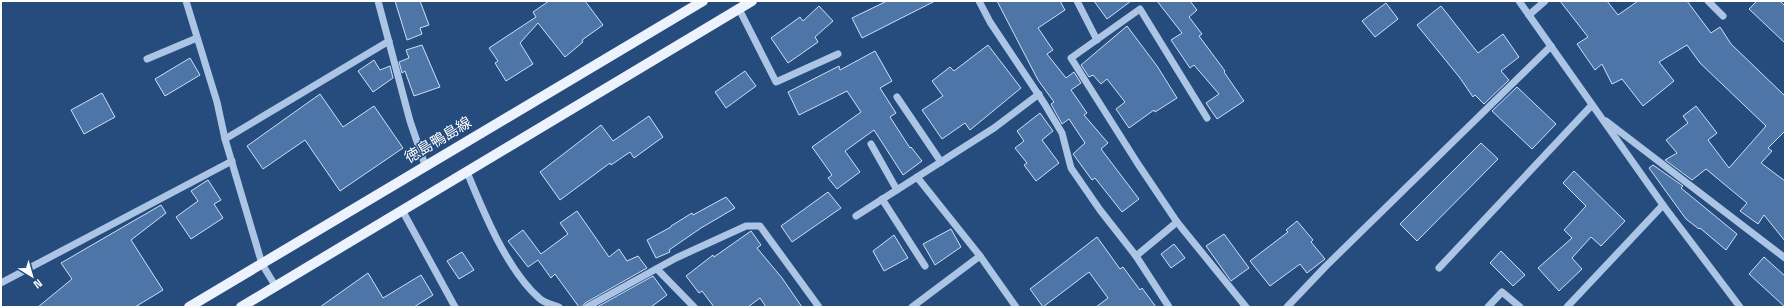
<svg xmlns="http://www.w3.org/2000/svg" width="1786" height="308" font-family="'Space Grotesk','Noto Sans JP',sans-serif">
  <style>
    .building { fill: #4e75a7; stroke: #cedff4 }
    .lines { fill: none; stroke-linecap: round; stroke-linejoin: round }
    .minor { stroke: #acc5e5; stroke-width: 7 }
    .major { stroke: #ecf3fd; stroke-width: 10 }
    .labels { text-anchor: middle; stroke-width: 3; stroke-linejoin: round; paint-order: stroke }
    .street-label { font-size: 15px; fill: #fff; stroke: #264c7e }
  </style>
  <rect width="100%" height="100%" fill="#264c7e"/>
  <g class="building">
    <path d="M395 1H420L429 25 420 28 422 34 407 40Z"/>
    <path d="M549 1H585L603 25 582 40 583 42 565 57 538 23 520 43 533 64 506 81 495 63 498 61 489 48 536 17 533 12Z"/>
    <path d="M887 1H935L862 38 852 18Z"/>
    <path d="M997 1H1060L1065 10 1038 28 1053 50 1047 54 1066 78 1074 72 1081 83 1071 90 1087 113 1084 115 1108 143 1101 149 1139 199 1122 212 1095 178 1092 180 1073 154 1085 143 1069 119 1062 124 1051 104 1054 102 1038 80Z"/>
    <path d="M1094 1H1131L1107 19Z"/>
    <path d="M1157 1H1190L1197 10 1189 17 1202 34 1199 36 1225 71 1224 72 1244 101 1217 119 1206 103 1219 94 1194 65 1190 68 1171 40 1182 33Z"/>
    <path d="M1560 1H1607L1618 15 1638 1H1687L1711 33 1720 27 1731 44 1785 96V131L1768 148 1772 151 1761 163 1785 181V241L1764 215 1758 224 1740 211 1747 203 1706 169 1692 180 1665 160 1677 153 1666 140 1688 123 1683 116 1696 106 1717 133 1708 140 1729 168 1766 126 1700 63 1687 45 1659 62 1674 81 1643 106 1622 79 1612 84 1602 64 1595 70 1577 44 1588 37Z"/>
    <path d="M1757 1H1780L1785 6V43L1749 9Z"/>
    <path d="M1386 3 1398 19 1375 37 1362 21Z"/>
    <path d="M819 6 833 21 815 37 818 42 788 63 771 38 800 17 803 21Z"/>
    <path d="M1441 6 1478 53 1503 34 1519 57 1501 71 1509 80 1484 104 1475 95 1473 97 1460 78 1417 25Z"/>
    <path d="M1127 26 1157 66 1177 98 1155 112 1154 110 1129 128 1116 109 1125 102 1107 79 1101 84 1093 75 1089 77 1081 65Z"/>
    <path d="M422 45 440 87 414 96 405 71 402 73 399 62 409 58 406 50Z"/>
    <path d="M988 45 1021 88 970 130 965 123 942 139 922 110 943 96 932 81 950 67 954 71Z"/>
    <path d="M875 51 892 81 880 88 896 113 890 117 910 148 911 147 922 161 903 175 874 130 845 151 860 172 837 189 828 178 832 175 812 147 861 112 847 91 799 115 788 92 839 66 840 70Z"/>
    <path d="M190 58 200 75 165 96 155 79Z"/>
    <path d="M374 60 380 70 390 66 393 78 373 92 358 71Z"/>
    <path d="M745 71 756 86 726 108 715 92Z"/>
    <path d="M1517 87 1556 124 1532 149 1492 111Z"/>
    <path d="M102 93 115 117 84 134 71 110Z"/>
    <path d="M320 94 343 127 374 106 403 148 340 191 305 140 263 169 247 146Z"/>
    <path d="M1040 113 1053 131 1042 140 1059 163 1036 181 1024 165 1027 163 1015 148 1024 141 1017 131Z"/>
    <path d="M649 116 663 137 634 158 630 152 611 165 610 163 560 200 540 172 601 125 613 141Z"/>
    <path d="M1481 143 1498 159 1417 241 1400 224Z"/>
    <path d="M1653 165 1683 186 1681 188 1737 234 1726 250 1700 228 1699 229 1686 219 1649 168Z"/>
    <path d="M1574 171 1625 221 1601 246 1591 237 1572 258 1582 269 1559 291 1538 268 1572 238 1564 230 1586 206 1563 183Z"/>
    <path d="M208 180 221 200 214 204 223 218 191 239 176 217 198 201 191 191Z"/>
    <path d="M828 192 841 208 792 242 781 226Z"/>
    <path d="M726 197 735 208 701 228 669 250 670 252 656 258 647 240 671 227V226L692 213 693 215Z"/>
    <path d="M161 205 166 213 131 240 163 290 135 307H38L72 279 61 263Z"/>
    <path d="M577 211 609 257 619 249 627 261 638 256 647 268 585 303 582 307H579L555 274 551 278 538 260 528 267 508 241 523 230 541 254 568 234 560 223Z"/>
    <path d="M1297 221 1313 240 1311 242 1325 259 1307 273 1300 264 1270 286 1250 261 1288 232 1286 230Z"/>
    <path d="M951 229 961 247 935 265 923 244Z"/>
    <path d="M751 231 761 245 757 248 782 278 802 307H766L760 298 748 307H714L702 291 699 293 686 276 713 255 714 257Z"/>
    <path d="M1224 234 1249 268 1231 281 1206 246Z"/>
    <path d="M894 235 908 258 884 271 873 251Z"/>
    <path d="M1097 237 1120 269 1123 267 1140 290 1142 288 1156 307H1096L1108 298 1089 272 1043 307 1030 289Z"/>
    <path d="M1174 244 1185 258 1171 268 1161 254Z"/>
    <path d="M1501 251 1525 275 1513 286 1490 263Z"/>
    <path d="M462 252 474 270 459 279 447 261Z"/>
    <path d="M1764 257 1785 276V307L1749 274Z"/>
    <path d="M368 273 383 298 421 275 433 295 414 307H320Z"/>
    <path d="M653 276 667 295 651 307H597Z"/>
  </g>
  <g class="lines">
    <g class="minor">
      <path d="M186 1 217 102 225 139 262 264 276 287"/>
      <path d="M378 1 410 121 425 165"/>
      <path d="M979 1 990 22 1044 103 1062 133 1071 168 1100 210 1136 256"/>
      <path d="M1077 1 1097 40"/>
      <path d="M1519 1 1663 205 1740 307"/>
      <path d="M1708 1 1723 16"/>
      <path d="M739 9 776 82 838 54"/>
      <path d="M1529 15 1545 1"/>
      <path d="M147 59 197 38"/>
      <path d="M897 97 941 162"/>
      <path d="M1606 121 1785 258"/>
      <path d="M225 139 389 41"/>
      <path d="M871 144 897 190"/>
      <path d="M467 172C483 211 507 270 539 298 544 303 553 305 559 307"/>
      <path d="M917 177 980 256 1016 307"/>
      <path d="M882 199 925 266"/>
      <path d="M402 210 455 307"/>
      <path d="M856 216 994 128 1039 94"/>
      <path d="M1177 222 1246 307"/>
      <path d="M1439 268 1592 105"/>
      <path d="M657 269 694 307"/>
      <path d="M1 283 232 161"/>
      <path d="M587 307 676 258 746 226H760L819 307"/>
      <path d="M912 307 980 256"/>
      <path d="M1169 307 1136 256 1177 222 1138 164 1071 58 1140 9 1207 118"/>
      <path d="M1287 307 1326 266 1551 46"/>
      <path d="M1488 307 1502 292 1520 307"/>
      <path d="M1567 307 1663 205"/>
    </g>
    <g class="major">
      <path d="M189 307 703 1"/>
      <path d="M241 307 752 1"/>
    </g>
  </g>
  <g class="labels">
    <g class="street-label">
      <text transform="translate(438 140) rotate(-31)" y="5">徳島鴨島線</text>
    </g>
  </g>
  <rect width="1786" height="308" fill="none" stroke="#ffffff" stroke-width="4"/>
  <g transform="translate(32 276) rotate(143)" stroke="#264c7e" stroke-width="3" paint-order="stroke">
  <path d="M0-3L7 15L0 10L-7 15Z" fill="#ffffff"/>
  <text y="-6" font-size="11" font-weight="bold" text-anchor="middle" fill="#ffffff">N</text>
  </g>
</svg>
